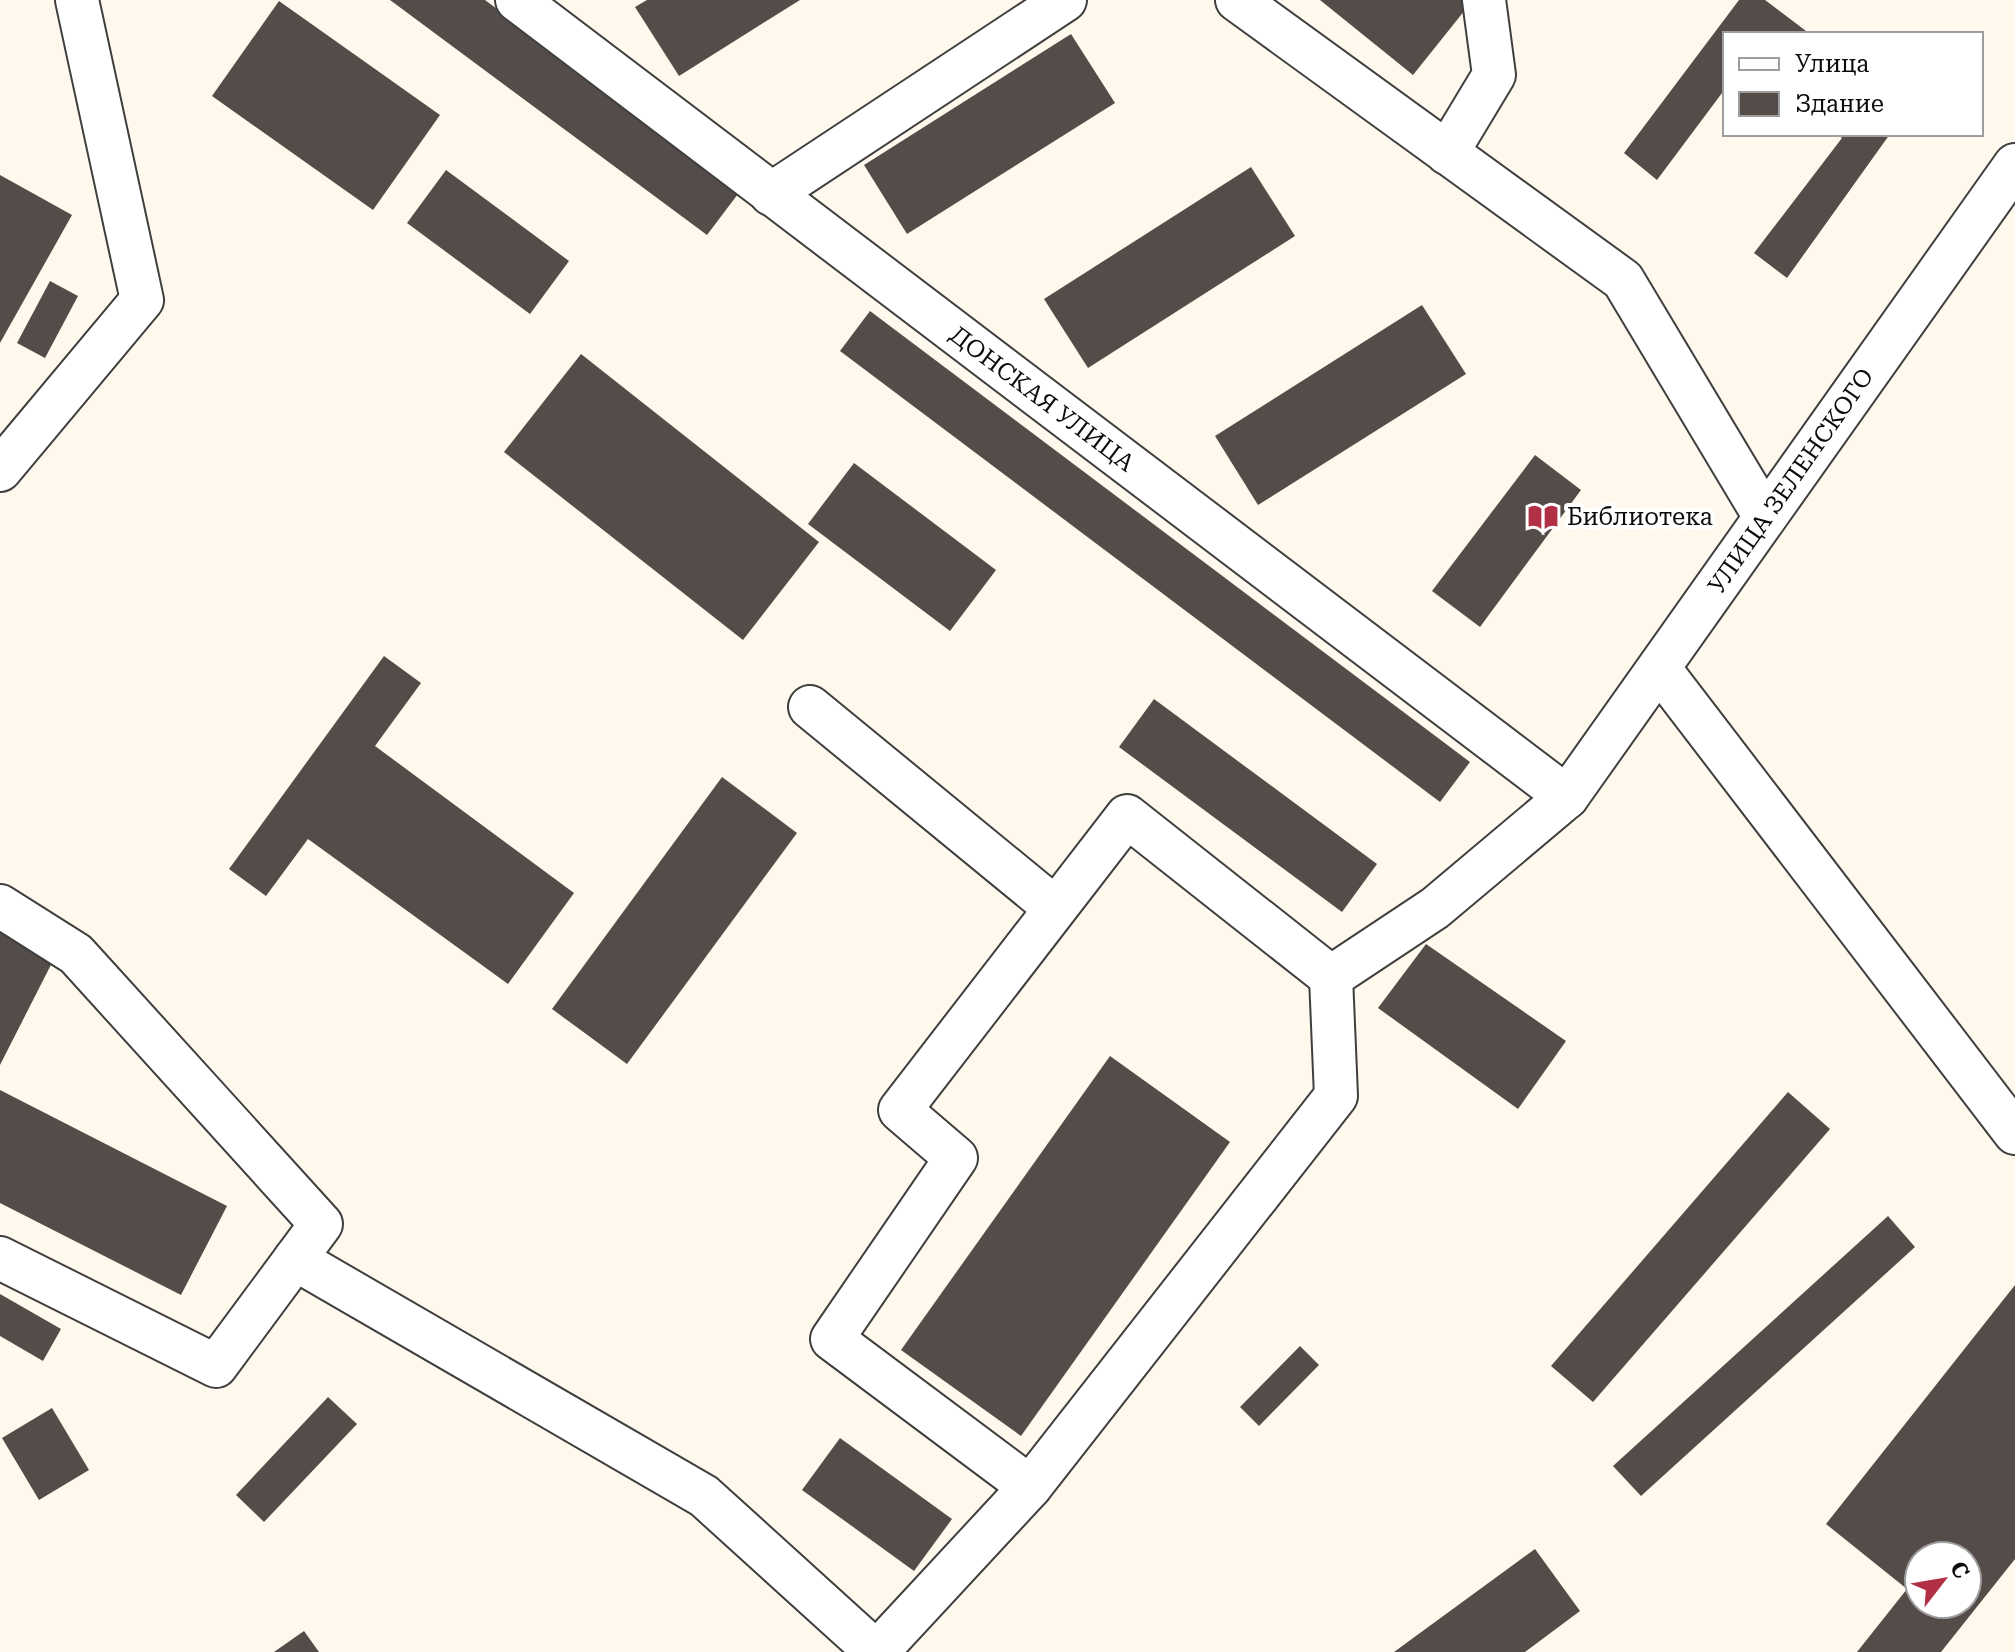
<svg xmlns="http://www.w3.org/2000/svg" width="2015" height="1652" font-family="'Roboto Serif',serif">
  <style>
    .building { fill: #544c49; fill-rule: evenodd }
    .lines { fill: none; stroke-linecap: round; stroke-linejoin: round }
    .minor-casing { stroke: #3f3f3f; stroke-width: 46 }
    .minor { stroke: #fff; stroke-width: 42 }
    .labels { text-anchor: middle; stroke-width: 8; stroke-linejoin: round; paint-order: stroke }
    .street-label { font-size: 24px; fill: #0c0c0c; stroke: #fff }
    .poi-label { font-size: 24px; fill: #0c0c0c; stroke: #fff; text-anchor: start }
  </style>
  <rect width="100%" height="100%" fill="#fef8ed"/>
  <g class="building">
    <path d="M390 0H485L741 190 707 235Z"/>
    <path d="M647 0H800L679 76 635 7Z"/>
    <path d="M1320 0H1463L1469 5 1413 75Z"/>
    <path d="M1739 0H1765L1810 34H1725V89L1657 180 1624 153Z"/>
    <path d="M279 1 440 115 373 210 212 96Z"/>
    <path d="M1071 34 1115 103 907 234 864 165Z"/>
    <path d="M1837 134H1890L1787 278 1754 253 1842 138Z"/>
    <path d="M1251 167 1295 236 1088 368 1044 299Z"/>
    <path d="M446 170 569 261 530 314 407 223Z"/>
    <path d="M0 175 72 215 0 343Z"/>
    <path d="M50 281 78 296 45 358 17 343Z"/>
    <path d="M1422 305 1466 374 1258 505 1215 436Z"/>
    <path d="M870 311 1470 762 1440 802 840 351Z"/>
    <path d="M581 354 819 542 743 640 504 452Z"/>
    <path d="M1535 455 1581 490 1480 627 1432 591Z"/>
    <path d="M854 463 996 570 950 631 808 524Z"/>
    <path d="M384 656 421 683 375 746 574 893 508 984 308 839 266 896 229 869Z"/>
    <path d="M1154 699 1377 864 1342 912 1119 747Z"/>
    <path d="M722 777 797 833 627 1064 552 1009Z"/>
    <path d="M0 922 58 951 0 1065Z"/>
    <path d="M1426 944 1566 1041 1518 1109 1378 1008Z"/>
    <path d="M1110 1056 1230 1142 1021 1436 901 1350Z"/>
    <path d="M0 1090 227 1206 181 1295 0 1203Z"/>
    <path d="M1788 1092 1830 1129 1593 1402 1551 1366Z"/>
    <path d="M1888 1216 1915 1247 1641 1496 1613 1466Z"/>
    <path d="M2015 1285V1559L1941 1652H1857L1907 1589 1826 1524ZM1919 1556H1967V1604H1919Z"/>
    <path d="M0 1294 61 1329 43 1361 0 1336Z"/>
    <path d="M1300 1346 1319 1365 1259 1426 1240 1407Z"/>
    <path d="M328 1397 357 1424 264 1522 236 1495Z"/>
    <path d="M52 1408 89 1470 39 1500 2 1438Z"/>
    <path d="M840 1438 952 1519 914 1571 802 1490Z"/>
    <path d="M1535 1549 1580 1611 1525 1652H1394Z"/>
    <path d="M304 1631 319 1652H274Z"/>
  </g>
  <g class="lines">
    <g class="minor-casing">
      <g id="minor">
        <path d="M517 0 1567 797"/>
        <path d="M1237 0 1623 280 1765 517"/>
        <path d="M1447 153 1494 75 1484 0"/>
        <path d="M771 194 1065 0"/>
        <path d="M0 470 142 300 77 0"/>
        <path d="M1659 668 2015 1133"/>
        <path d="M810 707 1055 908"/>
        <path d="M0 906 76 954 321 1224 216 1366 0 1258"/>
        <path d="M295 1259 704 1496 876 1652"/>
        <path d="M1030 1487 832 1339 956 1158 900 1110 1127 816 1331 977 1435 908 1567 797 2015 165"/>
        <path d="M877 1652 1030 1487 1336 1096 1331 977"/>
      </g>
    </g>
    <use href="#minor" class="minor"/>
  </g>
  <defs>
    <g id="library-bare" transform="scale(2.4)"><path d="M-6-4Q-3-5.5-.7-3.5V5Q-3 3-6 4ZM6-4Q3-5.5 .7-3.5V5Q3 3 6 4Z" fill="#b13045" stroke="#fff" stroke-width="2.5" paint-order="stroke"/></g>
  </defs>
  <g fill-rule="evenodd">
    <use href="#library-bare" x="1543" y="517"/>
  </g>
  <g class="labels">
    <g class="street-label">
      <text transform="translate(1042 399) rotate(37)" y="8">ДОНСКАЯ УЛИЦА</text>
      <text transform="translate(1791 481) rotate(-55)" y="8">УЛИЦА ЗЕЛЕНСКОГО</text>
    </g>
    <g class="poi-label">
      <text x="1567" y="525">Библиотека</text>
    </g>
  </g>
  <rect x="1723" y="32" width="260" height="104" fill="#ffffff" stroke="#9e9e9e" stroke-width="2"/>
  <rect x="1739" y="58" width="40" height="12" fill="#ffffff" stroke="#9e9e9e" stroke-width="2"/>
  <text x="1795" y="72" font-size="24" fill="#0c0c0c">Улица</text>
  <rect x="1739" y="92" width="40" height="24" fill="#544c49" stroke="#9e9e9e" stroke-width="2"/>
  <text x="1795" y="112" font-size="24" fill="#0c0c0c">Здание</text>
  <g transform="translate(1943 1580) rotate(59)"><circle r="38" fill="#ffffff" stroke="#9e9e9e" stroke-width="2"/>
  <path d="M0-6L14 30L0 20L-14 30Z" fill="#b13045"/>
  <text y="-12" font-size="22" font-weight="bold" text-anchor="middle" fill="#0c0c0c">С</text>
  </g>
</svg>
